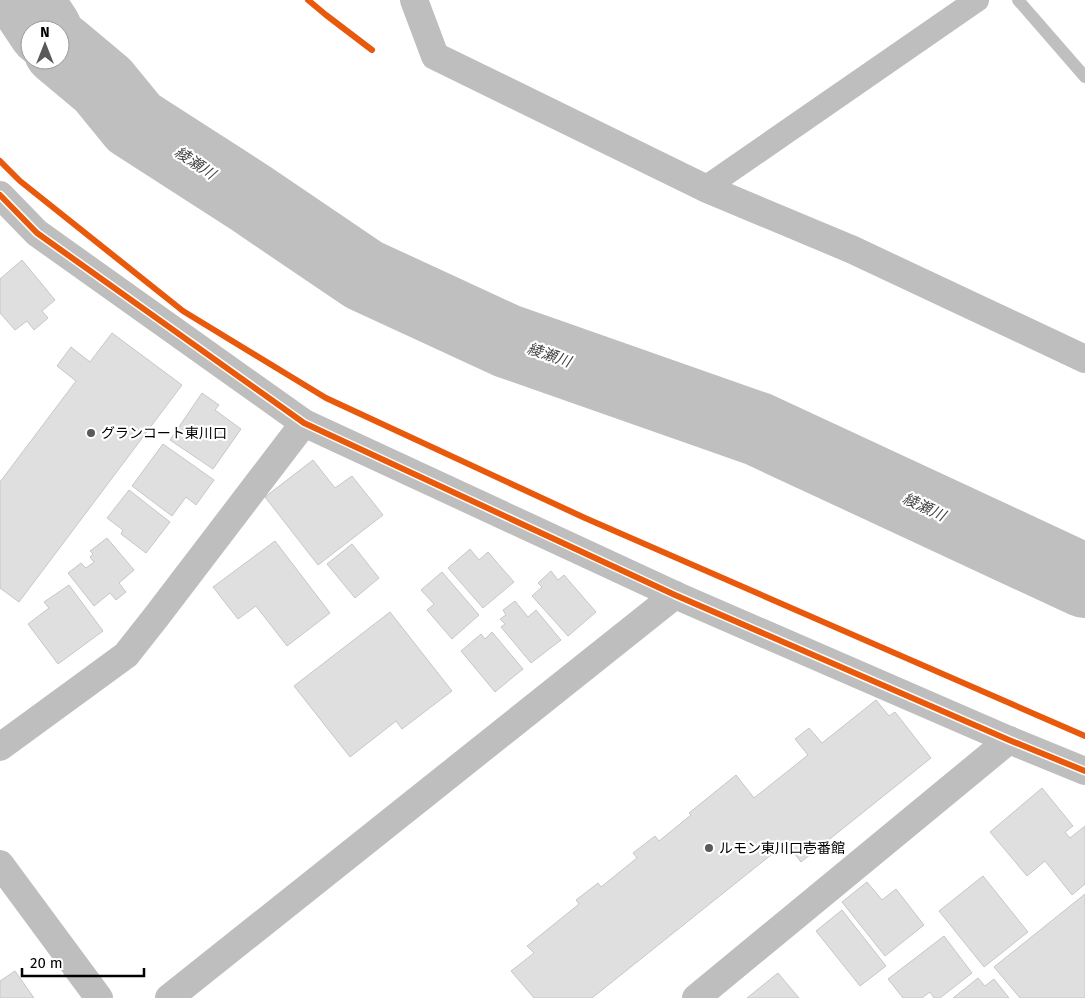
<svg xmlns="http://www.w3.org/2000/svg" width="1085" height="998" font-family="'Fira Sans','Noto Sans JP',sans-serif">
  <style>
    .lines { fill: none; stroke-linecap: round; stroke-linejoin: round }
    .stream { stroke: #bfbfbf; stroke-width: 12 }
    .river { stroke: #bfbfbf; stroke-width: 74 }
    .building { fill: #dfdfdf; stroke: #c7c7c7 }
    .service { stroke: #bebebe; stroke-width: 24 }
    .minor { stroke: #bebebe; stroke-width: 28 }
    .tertiary { stroke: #bebebe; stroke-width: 28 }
    .cycleway-casing { stroke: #fff; stroke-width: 9 }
    .cycleway { stroke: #e8590c; stroke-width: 6 }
    .poi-dot { fill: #595959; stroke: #fff; stroke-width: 2 }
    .labels { text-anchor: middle; stroke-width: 4.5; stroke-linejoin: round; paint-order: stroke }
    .poi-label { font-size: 14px; fill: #000; stroke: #fff; text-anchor: start }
    .water-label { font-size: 15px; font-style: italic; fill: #444; stroke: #fff }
  </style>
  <rect width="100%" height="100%" fill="#fff"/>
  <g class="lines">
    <path class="stream" d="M1018 0 1085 77"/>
    <g class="river">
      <path d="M25 0 45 30"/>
      <path d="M60 49 103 85 134 123 252 199 364 275 507 341 758 429 1085 581"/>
    </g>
  </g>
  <g class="building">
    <path d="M22 260 55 300 42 311 48 318 34 330 27 321 15 330 0 313V279Z"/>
    <path d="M112 333 182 385 19 602 0 588V482L76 381 57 366 71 347 90 362Z"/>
    <path d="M202 393 219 405 215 410 241 429 213 469 170 440Z"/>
    <path d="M163 444 214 480 196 505 186 497 172 516 132 486Z"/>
    <path d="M313 460 335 488 352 476 383 515 318 565 265 497Z"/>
    <path d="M129 490 170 522 146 553 121 534 123 530 107 518Z"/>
    <path d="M107 538 134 570 119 583 126 592 116 600 110 593 94 606 68 573 81 563 86 568 94 562 90 557 93 554 90 551Z"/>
    <path d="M275 541 330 613 287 646 256 606 238 619 213 587Z"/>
    <path d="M352 544 379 578 355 598 327 564Z"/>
    <path d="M470 549 479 560 488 552 514 582 483 608 448 568Z"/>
    <path d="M551 571 558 580 564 575 596 612 568 636 532 596 542 587 538 583Z"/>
    <path d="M442 572 479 615 452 639 427 610 434 604 421 590Z"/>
    <path d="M69 585 103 631 58 664 28 624 49 608 44 602Z"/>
    <path d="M515 601 528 617 536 610 561 640 531 663 501 627 505 624 500 619 506 615 503 610Z"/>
    <path d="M390 612 452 691 402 729 396 721 350 757 294 686Z"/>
    <path d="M492 632 523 669 495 692 461 651 481 634 485 639Z"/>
    <path d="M876 700 889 716 895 712 931 758 801 862 786 843 592 998H534L511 971 534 953 527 946 579 904 576 900 598 883 601 887 637 858 633 853 655 836 659 841 691 815 689 813 736 775 754 798 808 755 795 739 809 728 822 743Z"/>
    <path d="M1042 788 1073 826 1065 832 1070 838 1085 826V884L1072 895 1045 861 1027 876 990 832Z"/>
    <path d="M983 876 1028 932 984 967 939 911Z"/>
    <path d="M867 882 882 900 896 889 924 925 885 956 842 902Z"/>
    <path d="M1085 894V998H1020L994 967Z"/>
    <path d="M842 910 886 966 860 986 816 931Z"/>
    <path d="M944 936 972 973 940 998H934L930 992 922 998H903L888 979Z"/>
    <path d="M15 971 34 998H0V981Z"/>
    <path d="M778 973 799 998H747Z"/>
    <path d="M978 978 985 986 994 979 1009 998H953Z"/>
  </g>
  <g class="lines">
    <path class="service" d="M705 188 977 0"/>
    <g class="minor">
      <path d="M414 0 435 56 705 188 853 250 1085 359"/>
      <path d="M0 195 37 233 304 423 675 595 1009 740 1085 771"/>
      <path d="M0 747 126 655 156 617 304 423"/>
      <path d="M169 998 675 595"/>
      <path d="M696 998 1009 740"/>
    </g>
    <path class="tertiary" d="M0 864 99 998"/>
    <g class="cycleway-casing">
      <g id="cycleway">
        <path d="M308 0 326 15 372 50"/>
        <path d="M0 161 20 181 183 311 326 398 585 518 1085 736"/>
        <path d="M0 195 37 233 304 423 675 595 1009 740 1085 771"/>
      </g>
    </g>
    <use href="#cycleway" class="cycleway"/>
  </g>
  <g class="poi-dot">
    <circle cx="91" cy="433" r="5"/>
    <circle cx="709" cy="848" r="5"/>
  </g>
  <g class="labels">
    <g class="poi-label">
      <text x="101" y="438">グランコート東川口</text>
      <text x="719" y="853">ルモン東川口壱番館</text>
    </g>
    <g class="water-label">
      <text transform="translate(195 163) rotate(34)" y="5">綾瀬川</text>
      <text transform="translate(549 355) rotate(19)" y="5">綾瀬川</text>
      <text transform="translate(924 507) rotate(25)" y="5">綾瀬川</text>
    </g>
  </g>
  <g transform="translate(45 45)"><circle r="24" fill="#ffffff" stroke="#999999"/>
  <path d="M0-4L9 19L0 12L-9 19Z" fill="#595959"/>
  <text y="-8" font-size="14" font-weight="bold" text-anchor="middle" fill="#000000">N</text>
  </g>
  <path d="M22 968v8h122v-8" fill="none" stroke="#000000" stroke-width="2.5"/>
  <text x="30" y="968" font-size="15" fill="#000000" stroke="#ffffff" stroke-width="4" paint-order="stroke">20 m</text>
</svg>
